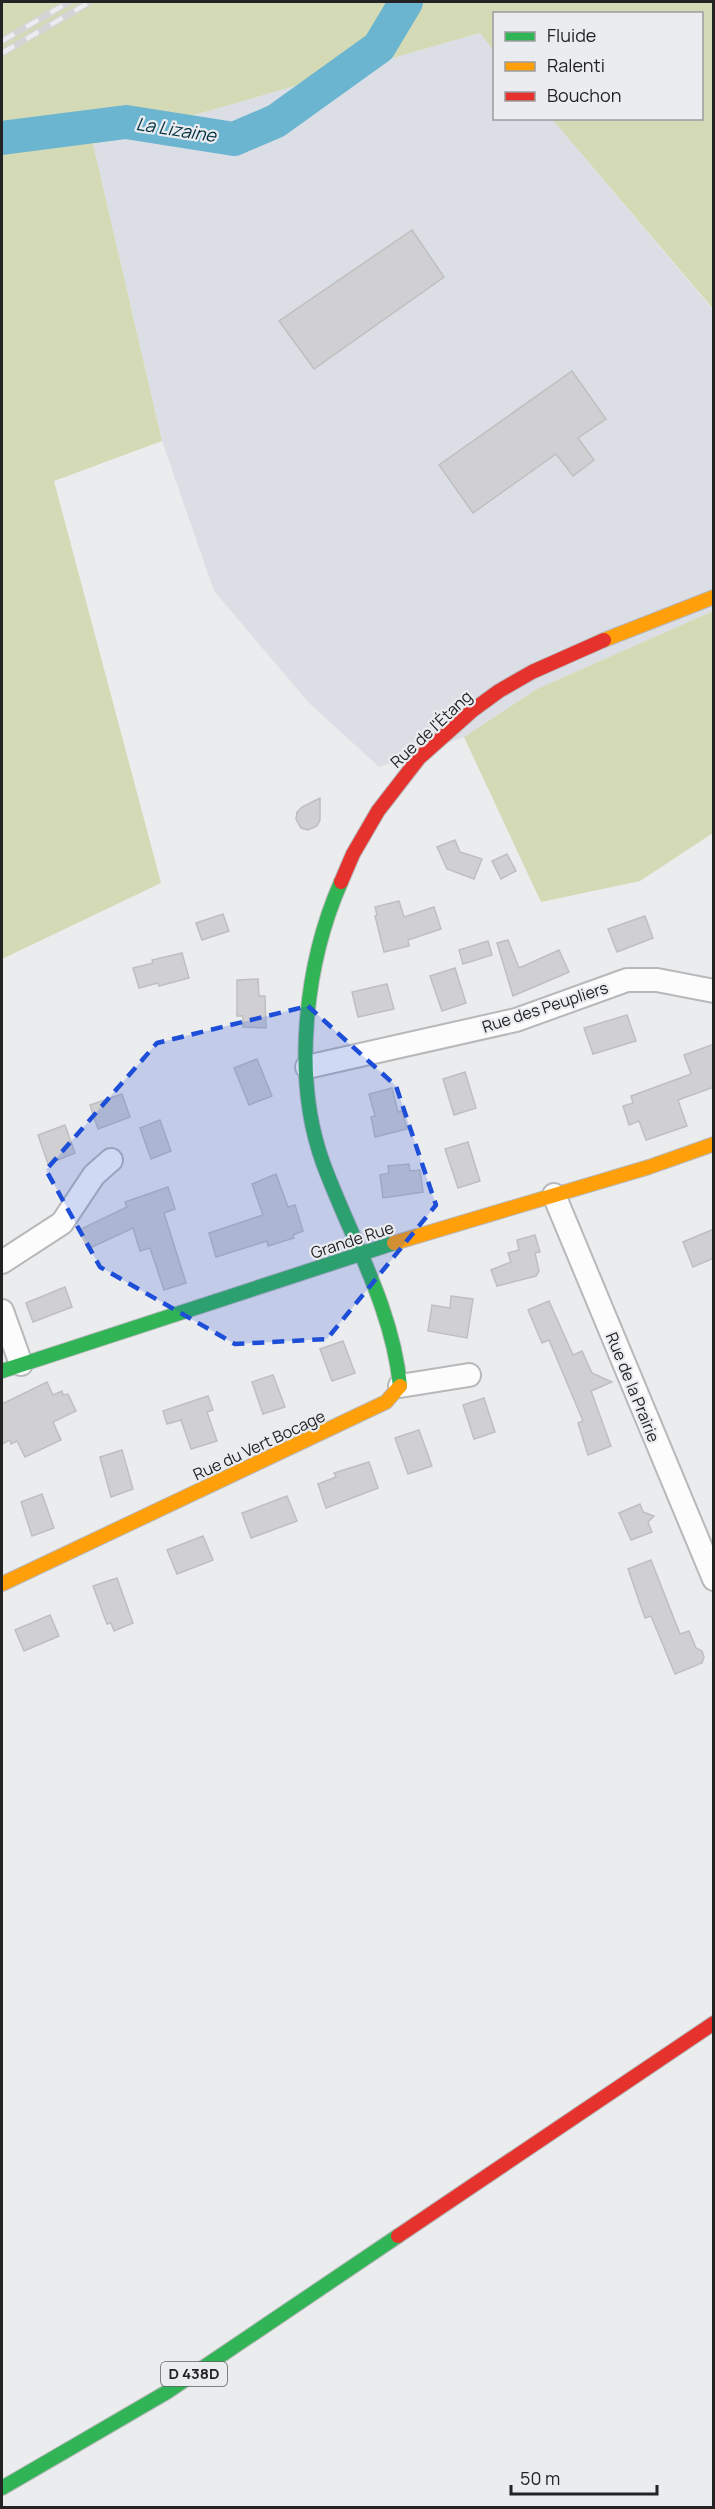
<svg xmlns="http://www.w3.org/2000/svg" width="715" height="2509" font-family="Manrope,sans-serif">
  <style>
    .built { fill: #dbdfe5 }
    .green { fill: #d4dab5 }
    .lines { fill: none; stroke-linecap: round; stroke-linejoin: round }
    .river { stroke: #6bb5d1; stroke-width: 34 }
    .building { fill: #d0d0d2; stroke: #bfbfc1; stroke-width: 1.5 }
    .street-casing { stroke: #b7b8ba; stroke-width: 26 }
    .fast-casing { stroke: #b7b8ba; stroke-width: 16 }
    .slow-casing { stroke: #b7b8ba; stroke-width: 16 }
    .jam-casing { stroke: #b7b8ba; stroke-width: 16 }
    .street { stroke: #fcfcfc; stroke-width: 22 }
    .fast { stroke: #30b455; stroke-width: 14 }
    .slow { stroke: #ff9f0a; stroke-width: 14 }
    .jam { stroke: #e5322d; stroke-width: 14 }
    .rail-casing { stroke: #d4d4d5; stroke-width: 7 }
    .rail { stroke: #eaecef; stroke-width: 4.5; stroke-dasharray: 14; stroke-linecap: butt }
    .marked { fill: #1d4ed8; fill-opacity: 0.2; stroke: #1d4ed8; stroke-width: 4.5; stroke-dasharray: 12 8; stroke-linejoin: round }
    .labels { text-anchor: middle; stroke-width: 4.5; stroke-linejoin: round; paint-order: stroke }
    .shield { fill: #eaecef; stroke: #5f5f61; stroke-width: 1.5 }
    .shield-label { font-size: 15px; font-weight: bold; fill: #232324 }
    .street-label { font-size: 16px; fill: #232324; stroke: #eaecef }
    .water-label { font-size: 18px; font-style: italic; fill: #013142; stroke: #eaecef }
  </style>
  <rect width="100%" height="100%" fill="#ebecee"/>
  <path class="built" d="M480 33 494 51V118L552 119 713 310V611L537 689 464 737 379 767 309 703 214 591 162 441 93 144Z"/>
  <g class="green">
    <path d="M2 2H713L714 310 552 119 702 118V14H494V51L480 33 93 144 162 441 54 481 161 883 2 959Z"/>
    <path d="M713 611V833L640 881 541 902 464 737 537 689Z"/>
  </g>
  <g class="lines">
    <path class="river" d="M2 138 126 122 234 139 276 121 379 47 406 2"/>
  </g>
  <g class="building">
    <path d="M412 230 444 277 314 369 279 321Z"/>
    <path d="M572 371 606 419 578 438 594 460 573 476 556 454 473 513 439 465Z"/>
    <path d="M320 798V820L317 826 308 830 301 828 296 819 297 812 302 807Z"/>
    <path d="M455 840 460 852 482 859 474 879 447 869 437 847Z"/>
    <path d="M507 854 516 871 501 879 492 861Z"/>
    <path d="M399 901 404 917 434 907 441 929 408 940 409 946 384 952 375 916 377 915 375 907Z"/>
    <path d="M223 914 229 931 202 940 196 923Z"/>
    <path d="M645 916 653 938 617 952 608 929Z"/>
    <path d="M508 940 519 968 559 950 569 972 513 996 497 943Z"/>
    <path d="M488 941 492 955 463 964 459 950Z"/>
    <path d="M182 953 189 978 159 986 158 983 139 988 133 968 153 963 152 960Z"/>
    <path d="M455 968 466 1003 442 1011 430 976Z"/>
    <path d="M258 979 259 996H265L266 1028 243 1027V1016H237V980Z"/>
    <path d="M387 984 394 1009 358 1017 352 992Z"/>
    <path d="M627 1015 636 1041 593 1054 584 1028Z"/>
    <path d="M714 1044V1087L678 1100 687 1126 646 1140 639 1121 629 1125 623 1106 633 1103 631 1096 691 1074 684 1055Z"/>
    <path d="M257 1059 272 1096 249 1105 234 1068Z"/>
    <path d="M465 1072 476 1108 454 1115 443 1079Z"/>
    <path d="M392 1088 398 1112 402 1111 407 1129 375 1137 371 1117 375 1116 369 1094Z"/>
    <path d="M122 1094 130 1117 98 1129 90 1105Z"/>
    <path d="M160 1120 171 1151 151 1159 140 1128Z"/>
    <path d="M65 1125 75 1153 48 1164 38 1135Z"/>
    <path d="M468 1142 480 1181 458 1188 445 1149Z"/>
    <path d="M409 1164 410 1171 420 1170 423 1192 383 1198 380 1175 389 1173 388 1166Z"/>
    <path d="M276 1174 288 1207 295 1205 303 1231 293 1235 294 1238 268 1246 267 1241 216 1257 209 1233 263 1215 252 1184Z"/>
    <path d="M168 1187 175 1209 164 1213 186 1283 164 1290 150 1248 140 1251 133 1228 88 1249 79 1230 127 1207 125 1202Z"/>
    <path d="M714 1229V1258L693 1267 683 1242Z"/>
    <path d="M535 1235 540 1252 535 1253 539 1271 536 1276 497 1286 491 1270 511 1262 508 1253 519 1250 517 1240Z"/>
    <path d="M65 1287 72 1307 33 1322 26 1303Z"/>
    <path d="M451 1296 473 1299 467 1338 428 1331 432 1305 450 1308Z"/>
    <path d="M549 1301 573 1355 582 1351 592 1373 612 1382 591 1391 611 1446 588 1455 578 1423 583 1421 549 1340 542 1343 528 1310Z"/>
    <path d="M343 1341 355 1373 332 1381 320 1349Z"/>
    <path d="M273 1375 285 1407 263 1414 252 1382Z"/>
    <path d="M47 1382 53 1395 62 1391 63 1395 68 1394 76 1411 53 1422 61 1440 25 1457 17 1441 11 1444 10 1440 2 1444V1404Z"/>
    <path d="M208 1396 213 1410 207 1412 217 1441 191 1449 181 1420 167 1424 163 1411Z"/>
    <path d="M484 1398 495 1432 474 1439 463 1405Z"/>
    <path d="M419 1430 432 1466 408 1474 395 1438Z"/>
    <path d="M122 1450 133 1489 111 1497 100 1457Z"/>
    <path d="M369 1462 378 1488 326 1508 318 1484 336 1477 334 1473Z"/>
    <path d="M42 1494 54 1528 32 1536 21 1502Z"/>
    <path d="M287 1496 297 1521 251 1538 242 1513Z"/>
    <path d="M640 1504 643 1512 654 1516 648 1522 652 1532 631 1540 619 1513Z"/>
    <path d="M203 1536 213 1560 177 1574 167 1550Z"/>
    <path d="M651 1560 680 1634 689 1631 696 1648 702 1651 704 1657 702 1663 675 1674 651 1616 645 1618 628 1569Z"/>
    <path d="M117 1578 133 1623 114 1631 111 1623 107 1624 93 1586Z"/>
    <path d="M50 1615 59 1636 24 1651 15 1630Z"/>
  </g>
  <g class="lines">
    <g class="street-casing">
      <g id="street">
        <path d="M307 1067 516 1020 627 980H657L714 991"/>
        <path d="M554 1195 714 1579"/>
        <path d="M2 1262 62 1223 94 1175 111 1160"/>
        <path d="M2 1311 21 1364"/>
        <path d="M400 1386 469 1375"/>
      </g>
    </g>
    <g class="fast-casing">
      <g id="fast">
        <path d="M341 882C305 964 292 1078 323 1163 350 1236 393 1308 400 1386"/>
        <path d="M2 1371 394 1243"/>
        <path d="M2 2488 167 2392 398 2236"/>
      </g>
    </g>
    <g class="slow-casing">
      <g id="slow">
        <path d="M604 640 714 597"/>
        <path d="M394 1243 649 1167 714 1144"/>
        <path d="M2 1584 386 1402 400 1386"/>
      </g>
    </g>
    <g class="jam-casing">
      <g id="jam">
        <path d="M341 882 353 854 378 811 419 758 473 710 499 691 532 672 604 640"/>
        <path d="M398 2236 714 2023"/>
      </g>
    </g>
    <use href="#street" class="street"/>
    <use href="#fast" class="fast"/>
    <use href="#slow" class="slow"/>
    <use href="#jam" class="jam"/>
    <g class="rail-casing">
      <g id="rail">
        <path d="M2 41 69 2"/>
        <path d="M2 53 90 2"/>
      </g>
    </g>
    <use href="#rail" class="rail"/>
  </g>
  <path class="marked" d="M308 1006 396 1086 436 1205 327 1339 235 1344 100 1267 46 1170 157 1043Z"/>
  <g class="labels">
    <rect class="shield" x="161" y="2362" width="66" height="24" rx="4.5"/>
    <g class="shield-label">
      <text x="194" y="2379">D 438D</text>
    </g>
    <g class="street-label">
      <text transform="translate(431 729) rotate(-43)" y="6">Rue de l'Étang</text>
      <text transform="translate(545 1007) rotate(-18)" y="6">Rue des Peupliers</text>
      <text transform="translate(352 1240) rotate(-18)" y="6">Grande Rue</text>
      <text transform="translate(633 1387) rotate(68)" y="6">Rue de la Prairie</text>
      <text transform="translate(259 1445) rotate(-25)" y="6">Rue du Vert Bocage</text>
    </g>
    <g class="water-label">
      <text transform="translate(176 130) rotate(9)" y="6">La Lizaine</text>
    </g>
  </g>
  <rect width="715" height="2509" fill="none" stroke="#232324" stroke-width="6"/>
  <rect x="493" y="12" width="210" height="108" fill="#eaecef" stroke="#9a9c9e" stroke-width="1.5"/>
  <rect x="505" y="32" width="30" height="9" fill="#30b455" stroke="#9a9c9e" stroke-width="1.5"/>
  <text x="547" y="42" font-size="18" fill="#232324">Fluide</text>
  <rect x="505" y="62" width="30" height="9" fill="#ff9f0a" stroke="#9a9c9e" stroke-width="1.5"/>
  <text x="547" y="72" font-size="18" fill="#232324">Ralenti</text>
  <rect x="505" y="92" width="30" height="9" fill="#e5322d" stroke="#9a9c9e" stroke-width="1.5"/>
  <text x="547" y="102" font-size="18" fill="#232324">Bouchon</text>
  <path d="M511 2485v9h146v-9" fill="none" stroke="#232324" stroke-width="3"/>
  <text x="520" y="2485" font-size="18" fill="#232324" stroke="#eaecef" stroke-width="4.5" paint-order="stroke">50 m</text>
</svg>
